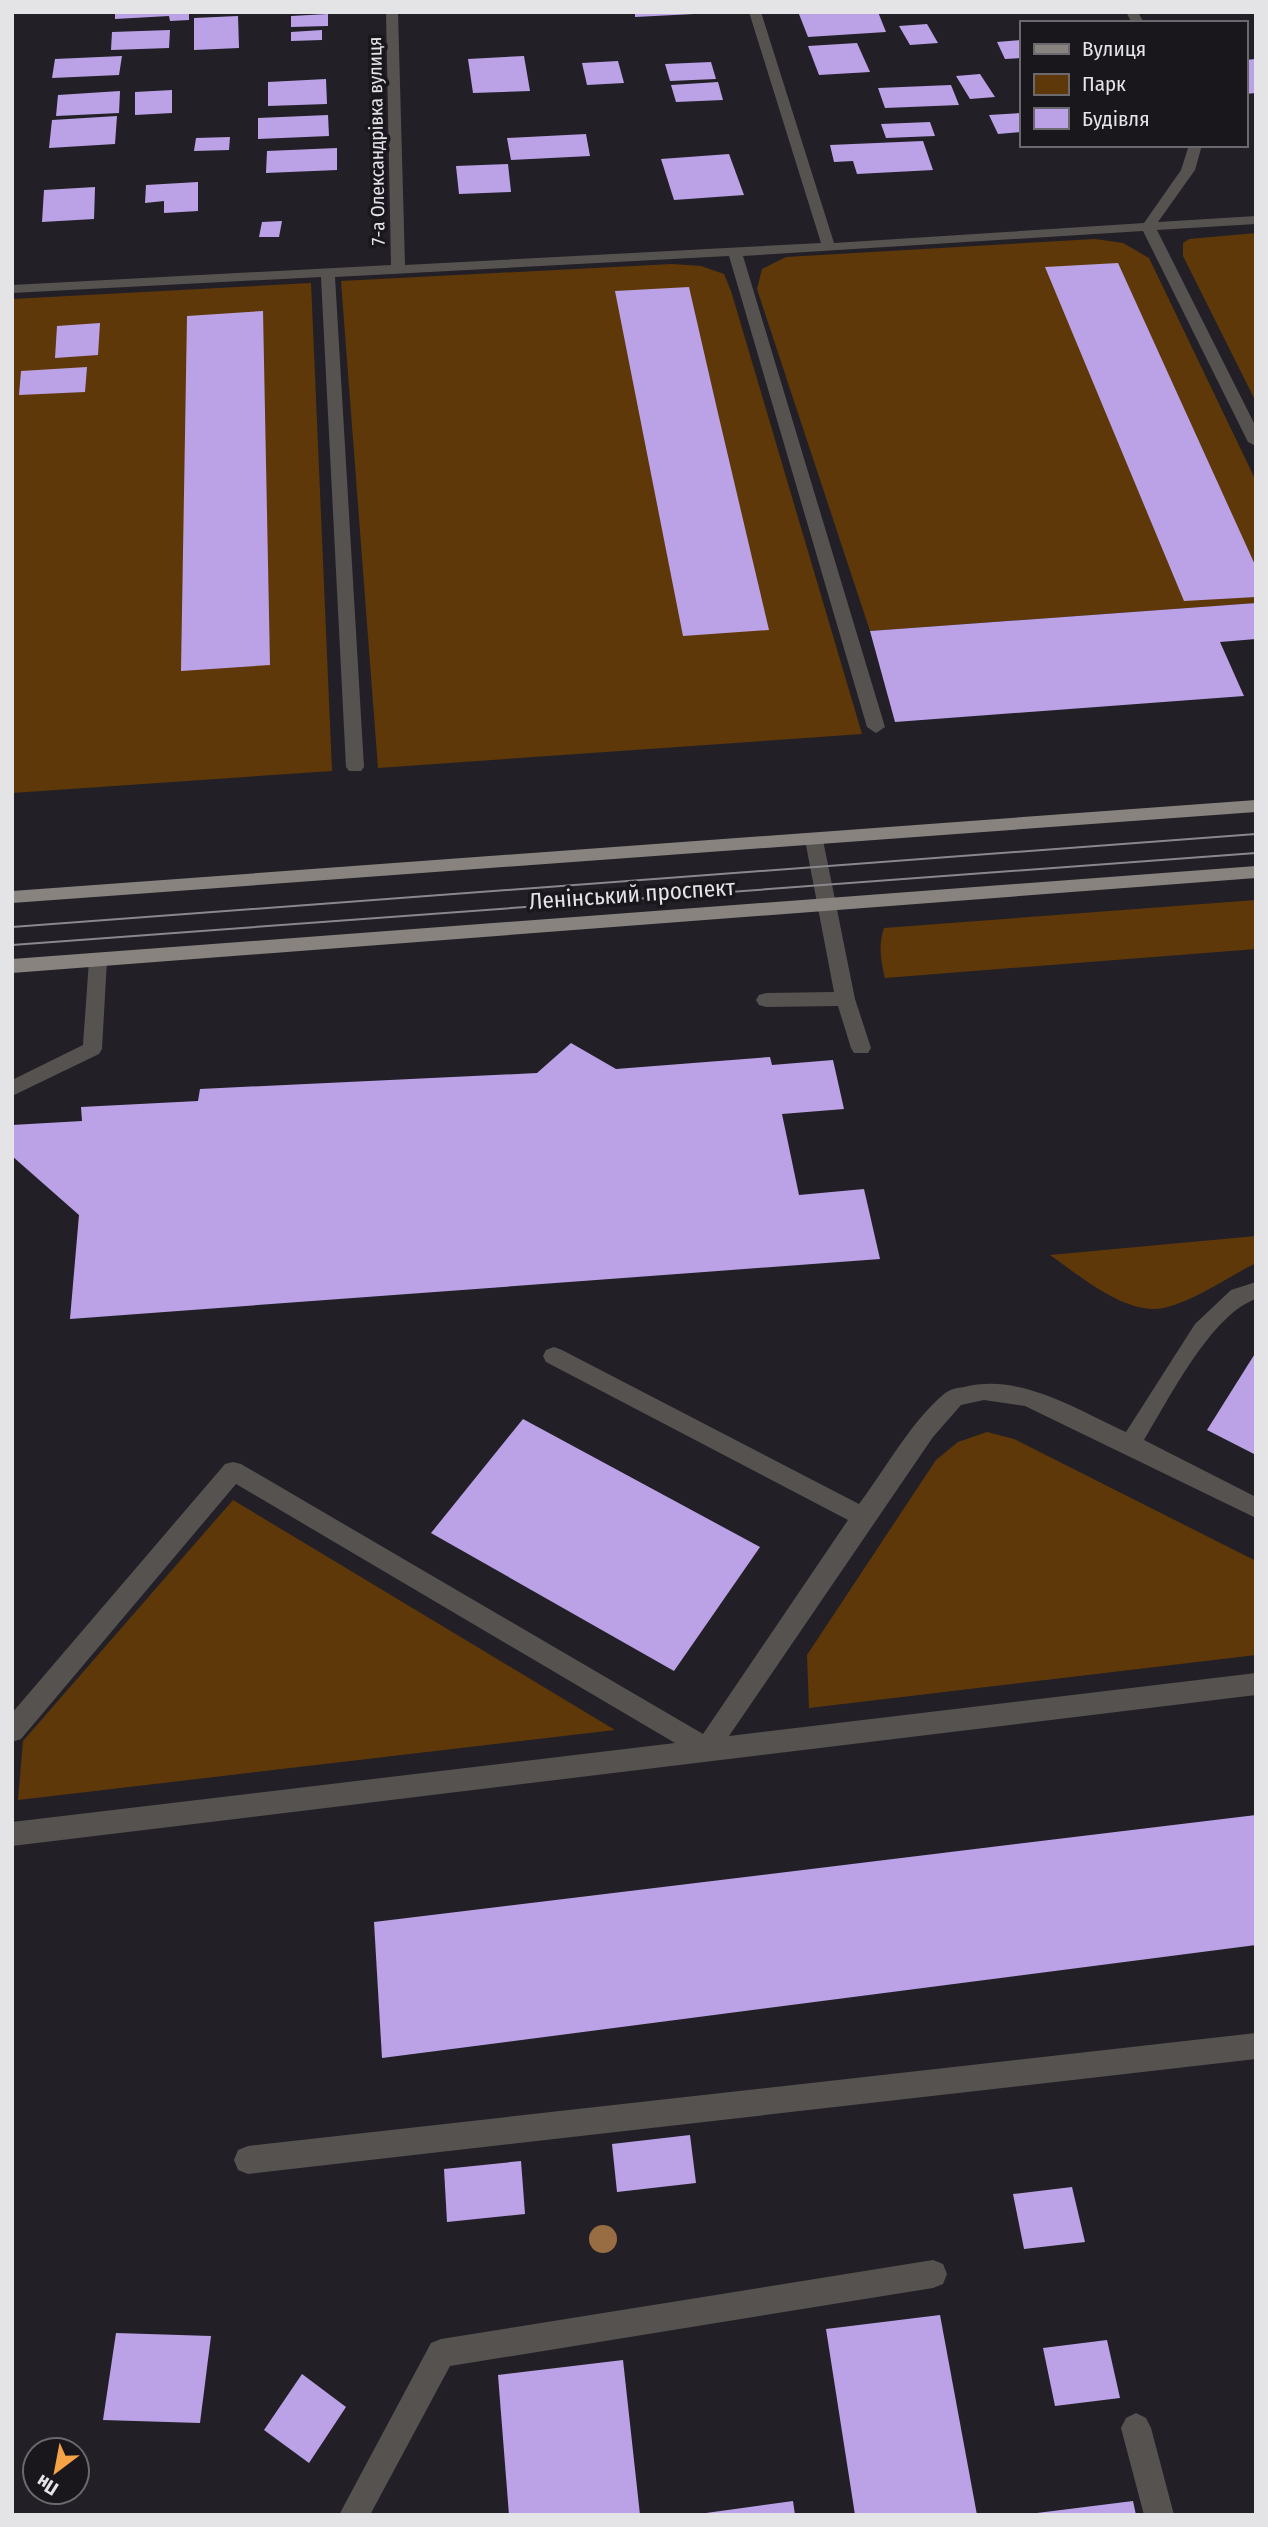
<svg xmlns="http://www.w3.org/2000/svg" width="1268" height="2527" font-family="'Fira Sans Condensed',sans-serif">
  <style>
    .green { fill: #5f3809 }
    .building { fill: #bba2e7 }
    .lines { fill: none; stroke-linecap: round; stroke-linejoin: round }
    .minor { fill: #555250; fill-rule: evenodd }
    .major { fill: #88837f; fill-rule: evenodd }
    .tram { stroke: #8a888d; stroke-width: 2 }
    .tree { fill: #986d44 }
    .labels { text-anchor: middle; stroke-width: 7; stroke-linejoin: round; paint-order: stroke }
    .far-street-label { font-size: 19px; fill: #e4e3e6; stroke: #19171c }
    .street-label { font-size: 23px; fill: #e4e3e6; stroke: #19171c }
  </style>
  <rect width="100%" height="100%" fill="#222026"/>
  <g class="green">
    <path d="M1256 233V402L1183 256V243L1189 239Z"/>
    <path d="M1095 239 1123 243 1149 258 1256 481V603L870 631 757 289 762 269 786 257Z"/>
    <path d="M672 264 701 266 724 274 731 291 862 734 378 768 341 281Z"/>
    <path d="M311 283 332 771 12 793V299Z"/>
    <path d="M1256 900V949L885 978C881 962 878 945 884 928Z"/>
    <path d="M1256 1236V1263C1226 1278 1196 1300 1164 1308 1126 1316 1079 1275 1050 1255Z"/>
    <path d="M987 1432 1014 1439 1256 1561V1655L809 1708 807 1655 936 1460 958 1442Z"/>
    <path d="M233 1500 615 1730 18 1800 23 1741Z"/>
  </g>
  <g class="building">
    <path d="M115 12H189V20L170 21 169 16 115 19Z"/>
    <path d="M635 12H694V14L635 17Z"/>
    <path d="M826 12H878L886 32 808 37 799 14Z"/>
    <path d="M328 14V26L291 27V16Z"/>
    <path d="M238 16 239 48 194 50V18Z"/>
    <path d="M927 24 938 43 910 45 899 26Z"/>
    <path d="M170 30 169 48 111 50 112 32Z"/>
    <path d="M322 30V40L291 41V32Z"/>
    <path d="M1021 40V58L1005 59 997 42Z"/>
    <path d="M857 43 870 72 819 75 808 46Z"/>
    <path d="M122 56 119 75 52 78 55 59Z"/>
    <path d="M524 56 530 91 473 93 468 59Z"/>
    <path d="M1256 59V93L1245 94V60Z"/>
    <path d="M618 61 624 83 587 85 582 63Z"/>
    <path d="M711 62 716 79 670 81 665 64Z"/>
    <path d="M980 74 995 97 970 99 956 76Z"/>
    <path d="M326 79 327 104 268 106V82Z"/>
    <path d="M718 82 723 100 676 102 671 85Z"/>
    <path d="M951 85 959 105 885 108 878 88Z"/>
    <path d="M172 90V113L135 115V92Z"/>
    <path d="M120 91 119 113 56 116 58 95Z"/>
    <path d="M1021 113V132L998 134 989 115Z"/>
    <path d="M328 115 329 136 258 139V118Z"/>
    <path d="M117 116 115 144 49 148 52 120Z"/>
    <path d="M930 122 935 136 886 138 881 124Z"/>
    <path d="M586 134 590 156 511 160 507 138Z"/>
    <path d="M230 137 229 150 194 151 196 138Z"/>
    <path d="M923 141 933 170 857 174 853 161 834 162 830 145Z"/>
    <path d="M337 148V170L266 173 267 151Z"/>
    <path d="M729 154 744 195 674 200 661 159Z"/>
    <path d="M508 164 511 192 459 194 456 166Z"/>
    <path d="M198 182V211L164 213V201L145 203 146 185Z"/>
    <path d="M95 187 94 219 42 222 44 190Z"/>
    <path d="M282 221 279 237H259L262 222Z"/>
    <path d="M1118 263 1256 567V597L1184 601 1045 267Z"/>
    <path d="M689 287 717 409 769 630 683 636 615 291Z"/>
    <path d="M263 311 270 665 181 671 187 316Z"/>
    <path d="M100 323 98 355 55 358 57 326Z"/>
    <path d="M87 367 85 392 19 395 21 371Z"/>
    <path d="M1256 603V639L1220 642 1244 696 895 722 870 631Z"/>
    <path d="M571 1043 616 1069 770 1057 772 1065 833 1060 844 1109 782 1114 799 1195 864 1189 880 1259 70 1319 79 1215 12 1156V1125L82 1121 81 1107 198 1101 200 1089 537 1073Z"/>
    <path d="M1256 1352V1455L1207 1430Z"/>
    <path d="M523 1419 760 1547 674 1671 431 1533Z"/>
    <path d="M1256 1815V1945L382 2058 374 1922Z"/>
    <path d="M690 2135 696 2183 617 2192 612 2144Z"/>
    <path d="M521 2161 525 2214 447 2222 444 2169Z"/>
    <path d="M1072 2187 1085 2242 1024 2249 1013 2194Z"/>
    <path d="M940 2315 977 2515H855L826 2329Z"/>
    <path d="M116 2333 211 2336 200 2423 103 2420Z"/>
    <path d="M1107 2340 1120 2398 1055 2406 1043 2348Z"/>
    <path d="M623 2360 640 2515H509L498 2375Z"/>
    <path d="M302 2374 346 2407 309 2463 264 2430Z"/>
    <path d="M793 2501 795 2515H706V2513Z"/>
    <path d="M1133 2501 1136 2515H1037V2513Z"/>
  </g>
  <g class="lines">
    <g class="minor">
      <path d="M386 12H398L405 265 821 243 749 12H761L834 243 1144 223 1181 170 1189 145H1202L1195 170 1158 222 1256 216V224L1157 230 1256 427V446L1248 442 1143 231 743 256 885 727 876 733 867 727 729 256 335 277 364 767 361 771H349L346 767 321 277 12 293V285L391 265Z"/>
      <path d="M1126 12H1138L1144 23H1132Z"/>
      <path d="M814 834 823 840 855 999 871 1048 868 1053H854L851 1048 838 1006 766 1007 759 1005 756 1000 759 995 766 993 834 992 805 840Z"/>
      <path d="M98 953 105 955 107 960 102 1049 99 1054 12 1096V1080L83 1045 89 960 91 955Z"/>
      <path d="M1256 1282V1299C1211 1314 1168 1401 1144 1440L1256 1497V1518L1025 1406 984 1400 961 1405 933 1437 729 1736 1256 1673V1695L12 1846V1822L675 1743 236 1484 21 1739 12 1742V1713L225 1464 233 1462 241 1464 703 1734 848 1520 546 1362 543 1356 546 1350 554 1347 562 1350 859 1504C886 1468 910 1423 944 1394 950 1389 957 1388 964 1387 1021 1373 1075 1409 1126 1432L1195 1324 1231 1290Z"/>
      <path d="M1256 2033V2059L248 2174 238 2170 234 2160 238 2150 248 2146Z"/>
      <path d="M933 2260 943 2264 947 2274 943 2284 933 2288 450 2366 370 2515H339L431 2343 441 2339Z"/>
      <path d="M1136 2413 1146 2418 1151 2428 1174 2515H1144L1121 2428 1126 2418Z"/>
    </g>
    <g class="major">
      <path d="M1256 800V812L12 903V891Z"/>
      <path d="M1256 866V878L12 973V959Z"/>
    </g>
    <g class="tram">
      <path d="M12 927 1256 834"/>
      <path d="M12 945 1256 853"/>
    </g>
  </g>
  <circle class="tree" cx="603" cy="2239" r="14"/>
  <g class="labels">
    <g class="far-street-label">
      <text transform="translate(376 141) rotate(-91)" y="7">7-а Олександрівка вулиця</text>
    </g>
    <g class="street-label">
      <text transform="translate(632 894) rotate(-4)" y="8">Ленінський проспект</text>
    </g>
  </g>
  <rect width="1268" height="2527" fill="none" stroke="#e4e3e6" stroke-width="28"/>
  <rect x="1020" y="21" width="228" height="126" fill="#19171c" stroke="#6a696d" stroke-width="2"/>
  <rect x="1034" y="44" width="35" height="10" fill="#88837f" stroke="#6a696d" stroke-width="2"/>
  <text x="1082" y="56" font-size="21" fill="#e4e3e6">Вулиця</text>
  <rect x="1034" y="74" width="35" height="21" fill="#5f3809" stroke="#6a696d" stroke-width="2"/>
  <text x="1082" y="91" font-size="21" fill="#e4e3e6">Парк</text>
  <rect x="1034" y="108" width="35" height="21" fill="#bba2e7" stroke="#6a696d" stroke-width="2"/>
  <text x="1082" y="126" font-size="21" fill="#e4e3e6">Будівля</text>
  <g transform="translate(56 2471) rotate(212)"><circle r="33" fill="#19171c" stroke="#6a696d" stroke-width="2"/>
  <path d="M0-5L12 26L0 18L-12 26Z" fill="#f6a247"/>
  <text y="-10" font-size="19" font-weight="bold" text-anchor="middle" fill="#e4e3e6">Пн</text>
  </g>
</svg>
